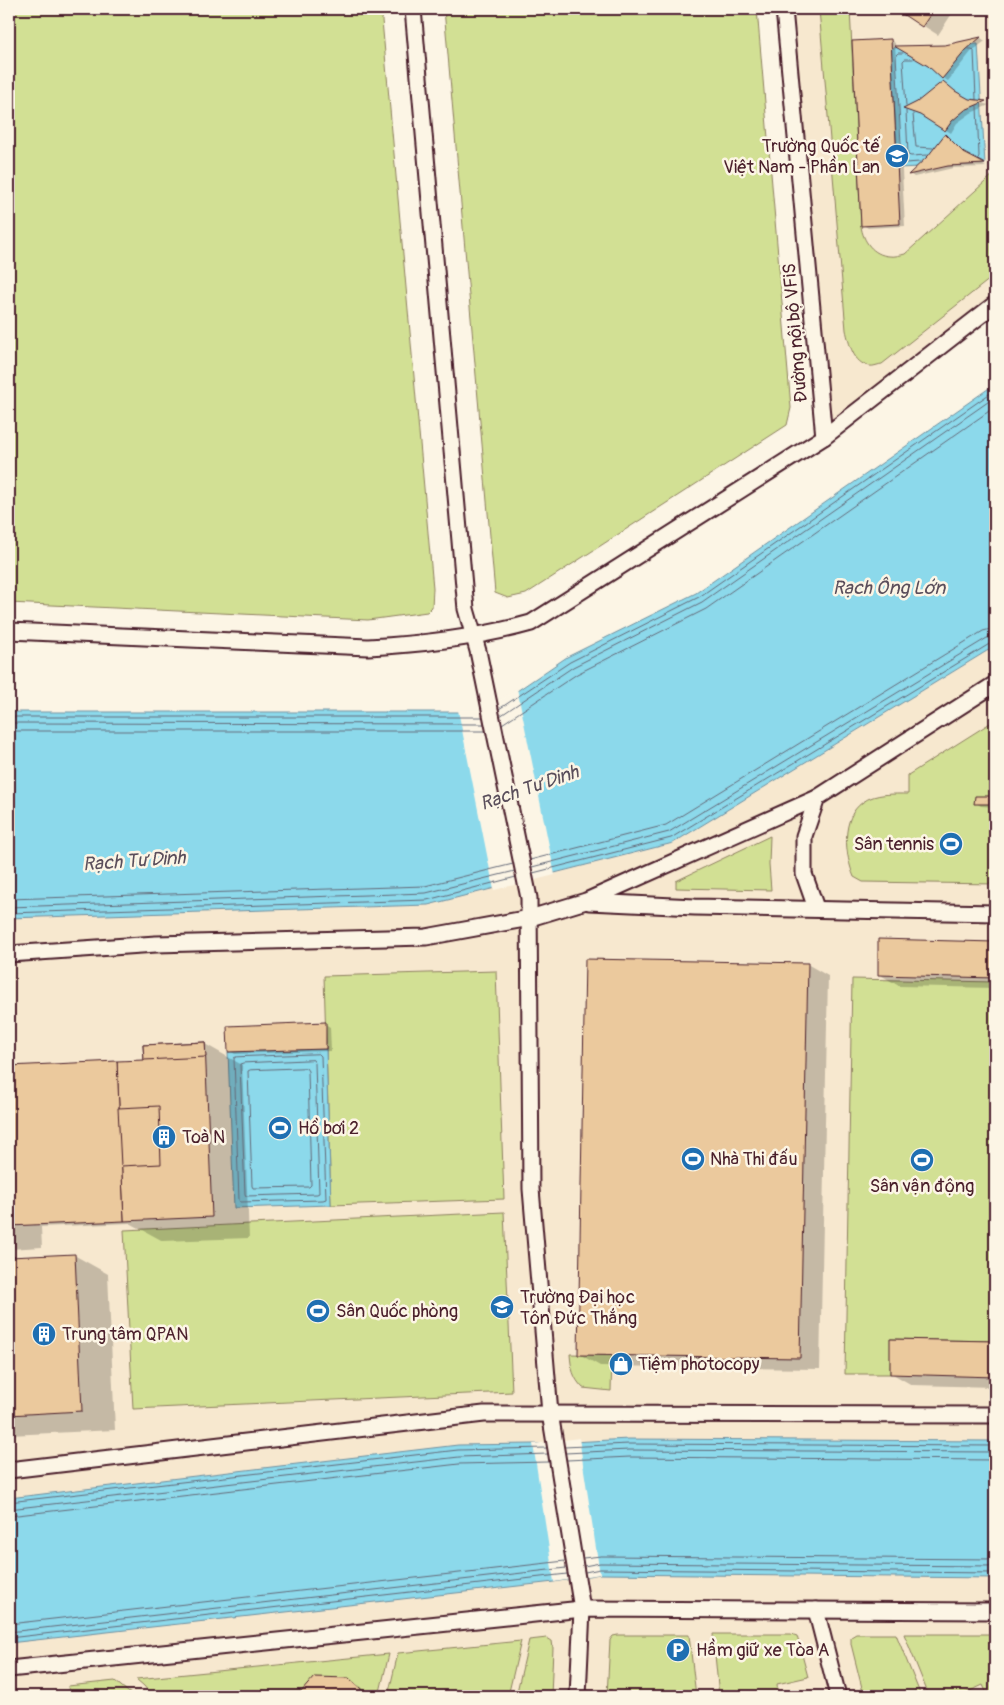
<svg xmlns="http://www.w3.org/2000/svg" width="1004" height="1705" font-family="Pangolin,sans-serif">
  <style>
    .built { fill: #f7e8cf }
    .green { fill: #d2e094; stroke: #8e8060 }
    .water { fill: #8cd9eb; stroke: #728f9e }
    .pier { fill: #fcf5e5 }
    .shadow { fill: #0003 }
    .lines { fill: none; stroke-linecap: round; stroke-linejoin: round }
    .shore { stroke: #646978; stroke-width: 1 }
    .building { fill: #ebc99d; stroke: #4a1f2b }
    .lane-casing { stroke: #4a1f2b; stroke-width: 19 }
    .lane { stroke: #fcf5e5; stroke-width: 15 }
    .labels { text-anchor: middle; stroke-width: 5; stroke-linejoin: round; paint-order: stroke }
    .poi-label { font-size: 18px; fill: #4a1f2b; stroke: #fcf5e5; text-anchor: start }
    .street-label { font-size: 18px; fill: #4a1f2b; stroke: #fcf5e5 }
    .water-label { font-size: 19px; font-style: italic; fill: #5a4e5b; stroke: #fcf5e5 }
  </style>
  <rect width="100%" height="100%" fill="#fcf5e5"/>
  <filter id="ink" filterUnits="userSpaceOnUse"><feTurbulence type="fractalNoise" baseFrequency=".02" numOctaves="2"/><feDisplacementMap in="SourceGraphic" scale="10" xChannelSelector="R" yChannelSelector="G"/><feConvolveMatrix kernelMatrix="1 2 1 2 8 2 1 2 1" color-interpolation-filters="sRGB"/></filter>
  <g filter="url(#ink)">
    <g class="built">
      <path d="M784 9H995V304L824 437Z"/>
      <path d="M995 646V1696H9V918L428 905 673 843Z"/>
    </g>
    <g class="green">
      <path d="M9 9H381L433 588 432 607 427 612 368 620 9 603Z"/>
      <path d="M444 9H757L791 408 787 425 526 594 508 598 495 593Z"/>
      <path d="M819 9H850L861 226C863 241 873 255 889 256 894 257 901 255 905 254L995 173V275L882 364C879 364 873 367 870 366 853 364 849 343 846 330Z"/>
      <path d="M995 720V884L863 882 854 877C845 855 840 818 863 802 875 793 894 794 908 794V775Z"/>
      <path d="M770 836 769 864 771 890 676 888V881Z"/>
      <path d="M496 971 504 1199 331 1205 324 976Z"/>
      <path d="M852 979 995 982V1341L891 1339 890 1374H845Z"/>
      <path d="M504 1212 512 1392 133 1409 124 1230Z"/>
      <path d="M570 1354 612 1355 611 1391 583 1388C573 1378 571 1368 570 1354Z"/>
      <path d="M713 1634H791L797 1636 808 1677 777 1684 778 1696H719Z"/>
      <path d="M856 1634H896L921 1696H864L851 1644V1637Z"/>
      <path d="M904 1634H995V1696H988L983 1685 959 1696H929Z"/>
      <path d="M618 1635H689L696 1696H607L610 1640 613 1636Z"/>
      <path d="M547 1638 552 1641 553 1648 551 1696H516L529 1640Z"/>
      <path d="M521 1641 508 1696H388L398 1653Z"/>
      <path d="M389 1654 379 1696H152L144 1686 136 1679Z"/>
      <path d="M115 1681 133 1696H69L68 1686Z"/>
    </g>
    <g class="water">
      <path d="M978 44 985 164 898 168 891 48Z"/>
      <path d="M995 384V646L673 843 428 905 9 918V712H486L567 657 696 593Z"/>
      <path d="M326 1049 331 1205 234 1208 228 1052Z"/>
      <path d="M629 1439 995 1441V1578L600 1574 554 1582 9 1643V1498L458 1445 533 1444Z"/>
    </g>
    <g class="pier">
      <path d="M517 688 555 875 494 890 458 710H485Z"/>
      <path d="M579 1438 600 1574 554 1582 533 1444Z"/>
    </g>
    <g class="shadow">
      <path d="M897 9H955L938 35Z"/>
      <path d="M981 38 985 41 971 52 948 81 943 78 946 46Z"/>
      <path d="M890 40 895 43 905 226 868 228 863 225Z"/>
      <path d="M959 95 969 100 989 105 971 113 957 123 951 133 926 117 906 109Z"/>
      <path d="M945 136 969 157 986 167 953 168 914 177 910 174 929 157Z"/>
      <path d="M976 797 995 798V807L981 806 976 803Z"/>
      <path d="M879 940 995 943V988L899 986 879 974Z"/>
      <path d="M807 964 828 976 820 1369 600 1366 579 1354Z"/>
      <path d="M325 1024 330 1027 331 1051 235 1054 230 1051Z"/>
      <path d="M205 1044 242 1065 249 1238 163 1241 130 1223 41 1227 42 1247 9 1249V1067L146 1061Z"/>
      <path d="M74 1255 108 1274 115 1430 9 1435V1258Z"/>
      <path d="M891 1340 995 1342V1387L912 1385 891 1373Z"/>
      <path d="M349 1680 360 1686 371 1696H302L303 1693Z"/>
    </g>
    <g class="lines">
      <g class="shore">
        <path d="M969 49H972L974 51 976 99"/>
        <path d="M903 53H898L896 55 902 161 905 163 920 162"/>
        <path d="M906 106 903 61 905 59H913"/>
        <path d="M977 106 979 156 978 159"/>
        <path d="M906 111 908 155 911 156 927 155"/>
        <path d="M913 114 916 147 933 148"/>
        <path d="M499 709 570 662 699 597 995 390"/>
        <path d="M500 716 573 667 702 602 995 397"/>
        <path d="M9 717H483"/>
        <path d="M9 723 484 724"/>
        <path d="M502 724 577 674 706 609 995 407"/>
        <path d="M9 731H486"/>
        <path d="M530 860 666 825 983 631 995 628"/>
        <path d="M532 867 669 832 987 638 995 636"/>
        <path d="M533 873 671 838 991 643 995 642"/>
        <path d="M9 899 425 886 513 864"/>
        <path d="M9 907 426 893 515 871"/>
        <path d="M9 913 427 900 516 877"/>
        <path d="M319 1054 321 1056 326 1199 323 1200 240 1202 239 1200 234 1058 236 1057Z"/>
        <path d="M313 1060 315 1063 319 1193 317 1194 246 1196 245 1194 240 1064 243 1063Z"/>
        <path d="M306 1068 308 1071 311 1185 309 1187 253 1188 252 1186 248 1071 250 1070Z"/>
        <path d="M564 1447 629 1444 995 1446"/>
        <path d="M565 1453 629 1450 995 1452"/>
        <path d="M567 1460 630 1457 995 1460"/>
        <path d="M9 1502 458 1450 547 1448"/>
        <path d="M9 1509 459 1457 548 1454"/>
        <path d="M9 1516 459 1464 549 1462"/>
        <path d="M583 1558 601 1556 995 1559"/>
        <path d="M584 1566 600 1563 995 1566"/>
        <path d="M585 1572 600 1569 995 1573"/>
        <path d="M9 1624 565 1561"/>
        <path d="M9 1632 566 1568"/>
        <path d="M9 1638 567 1574"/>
      </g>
    </g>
    <g class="building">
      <path d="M895 9H934L922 27Z"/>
      <path d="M981 37 966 50 942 79 928 66 894 46 945 45Z"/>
      <path d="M891 39 900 224 861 226 852 41Z"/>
      <path d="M943 81 955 91 969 99 986 101 965 110 952 121 945 131 920 115 903 109 917 102Z"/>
      <path d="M945 134 964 153 985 164 948 166 908 175 928 156Z"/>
      <path d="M975 796H995V804H974Z"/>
      <path d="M878 939 995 942V978L878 975Z"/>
      <path d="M585 959 808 963 800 1358 578 1355Z"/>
      <path d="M326 1022V1049L228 1052 227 1026Z"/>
      <path d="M205 1042 212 1217 124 1221 117 1061 144 1060 143 1045Z"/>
      <path d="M205 1042 206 1057 144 1060 143 1045Z"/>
      <path d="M117 1061 124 1221 9 1226V1066Z"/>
      <path d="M159 1106 161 1164 121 1166 118 1108Z"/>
      <path d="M75 1254 82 1411 9 1415V1257Z"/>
      <path d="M890 1339 995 1341V1377L890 1374Z"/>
      <path d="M314 1677 349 1678 361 1689V1696H301V1692Z"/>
    </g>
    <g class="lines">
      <g class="lane-casing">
        <g id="lane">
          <path d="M413 9 466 609 478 651 529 898 531 1189 550 1413 582 1609 578 1696"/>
          <path d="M784 9 824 437"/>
          <path d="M9 631 368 647C423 644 478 638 531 623L824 437 995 304"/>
          <path d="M589 902 695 907 995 913"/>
          <path d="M816 908 804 874V836L817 798"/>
          <path d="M9 954 156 944 426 937 530 918 586 901 817 798 995 684"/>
          <path d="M9 1470 484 1414 995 1415"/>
          <path d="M816 1610 838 1696"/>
          <path d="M9 1669 582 1609 995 1611"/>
        </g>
      </g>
      <use href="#lane" class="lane"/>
    </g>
  </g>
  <defs>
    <g id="school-disc" transform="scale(1.25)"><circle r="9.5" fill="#1f6fb2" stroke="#fcf5e5"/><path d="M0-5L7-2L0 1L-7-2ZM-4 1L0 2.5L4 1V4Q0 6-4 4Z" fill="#fff"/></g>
    <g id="stadium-disc" transform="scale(1.25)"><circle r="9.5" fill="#1f6fb2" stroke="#fcf5e5"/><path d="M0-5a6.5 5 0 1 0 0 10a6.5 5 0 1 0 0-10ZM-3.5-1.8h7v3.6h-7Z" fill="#fff"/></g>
    <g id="building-disc" transform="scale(1.25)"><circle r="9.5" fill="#1f6fb2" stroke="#fcf5e5"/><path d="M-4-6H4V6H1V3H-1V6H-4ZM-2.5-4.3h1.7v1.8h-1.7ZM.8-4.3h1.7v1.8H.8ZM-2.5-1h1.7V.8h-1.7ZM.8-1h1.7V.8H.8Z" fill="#fff"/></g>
    <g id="university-disc" transform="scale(1.25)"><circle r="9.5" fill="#1f6fb2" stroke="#fcf5e5"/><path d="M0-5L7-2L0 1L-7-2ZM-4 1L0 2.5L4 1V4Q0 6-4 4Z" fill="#fff"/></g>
    <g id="shop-disc" transform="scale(1.25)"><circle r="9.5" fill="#1f6fb2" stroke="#fcf5e5"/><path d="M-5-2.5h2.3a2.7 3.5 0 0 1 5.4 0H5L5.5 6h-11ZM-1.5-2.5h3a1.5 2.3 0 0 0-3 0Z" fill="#fff"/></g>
    <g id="parking-disc" transform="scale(1.25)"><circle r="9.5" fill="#1f6fb2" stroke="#fcf5e5"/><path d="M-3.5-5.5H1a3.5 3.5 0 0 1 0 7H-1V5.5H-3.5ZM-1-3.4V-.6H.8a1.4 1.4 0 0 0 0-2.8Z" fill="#fff"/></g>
  </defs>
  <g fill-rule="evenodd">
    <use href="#school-disc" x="897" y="156"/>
    <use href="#stadium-disc" x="951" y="844"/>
    <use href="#stadium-disc" x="280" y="1128"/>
    <use href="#building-disc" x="164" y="1137"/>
    <use href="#stadium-disc" x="693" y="1159"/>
    <use href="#stadium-disc" x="922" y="1160"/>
    <use href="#university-disc" x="502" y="1307"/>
    <use href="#stadium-disc" x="318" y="1311"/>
    <use href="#building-disc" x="44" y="1334"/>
    <use href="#shop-disc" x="621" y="1364"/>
    <use href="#parking-disc" x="678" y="1650"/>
  </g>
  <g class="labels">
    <g class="poi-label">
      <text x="880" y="152" text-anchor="end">Trường Quốc tế<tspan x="880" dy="21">Việt Nam - Phần Lan</tspan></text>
      <text x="934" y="850" text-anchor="end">Sân tennis</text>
      <text x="298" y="1134">Hồ bơi 2</text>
      <text x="182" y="1143">Toà N</text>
      <text x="710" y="1165">Nhà Thi đấu</text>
      <text x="922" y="1192" text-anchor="middle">Sân vận động</text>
      <text x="520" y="1303">Trường Đại học<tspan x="520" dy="21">Tôn Đức Thắng</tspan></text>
      <text x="336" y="1317">Sân Quốc phòng</text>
      <text x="62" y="1340">Trung tâm QPAN</text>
      <text x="638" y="1370">Tiệm photocopy</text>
      <text x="696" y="1656">Hầm giữ xe Tòa A</text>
    </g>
    <g class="street-label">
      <text transform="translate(795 333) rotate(-95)" y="6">Đường nội bộ VFiS</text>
    </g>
    <g class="water-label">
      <text x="889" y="594">Rạch Ông Lớn</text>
      <text transform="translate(529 787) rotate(-19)" y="7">Rạch Tư Dinh</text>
      <text transform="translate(134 860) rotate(-4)" y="7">Rạch Tư Dinh</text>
    </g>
  </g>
  <rect width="1004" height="1705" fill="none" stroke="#fcf5e5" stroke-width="30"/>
  <rect x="15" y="15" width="974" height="1675" fill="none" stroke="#4a1f2b" stroke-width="2" filter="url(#ink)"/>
</svg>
